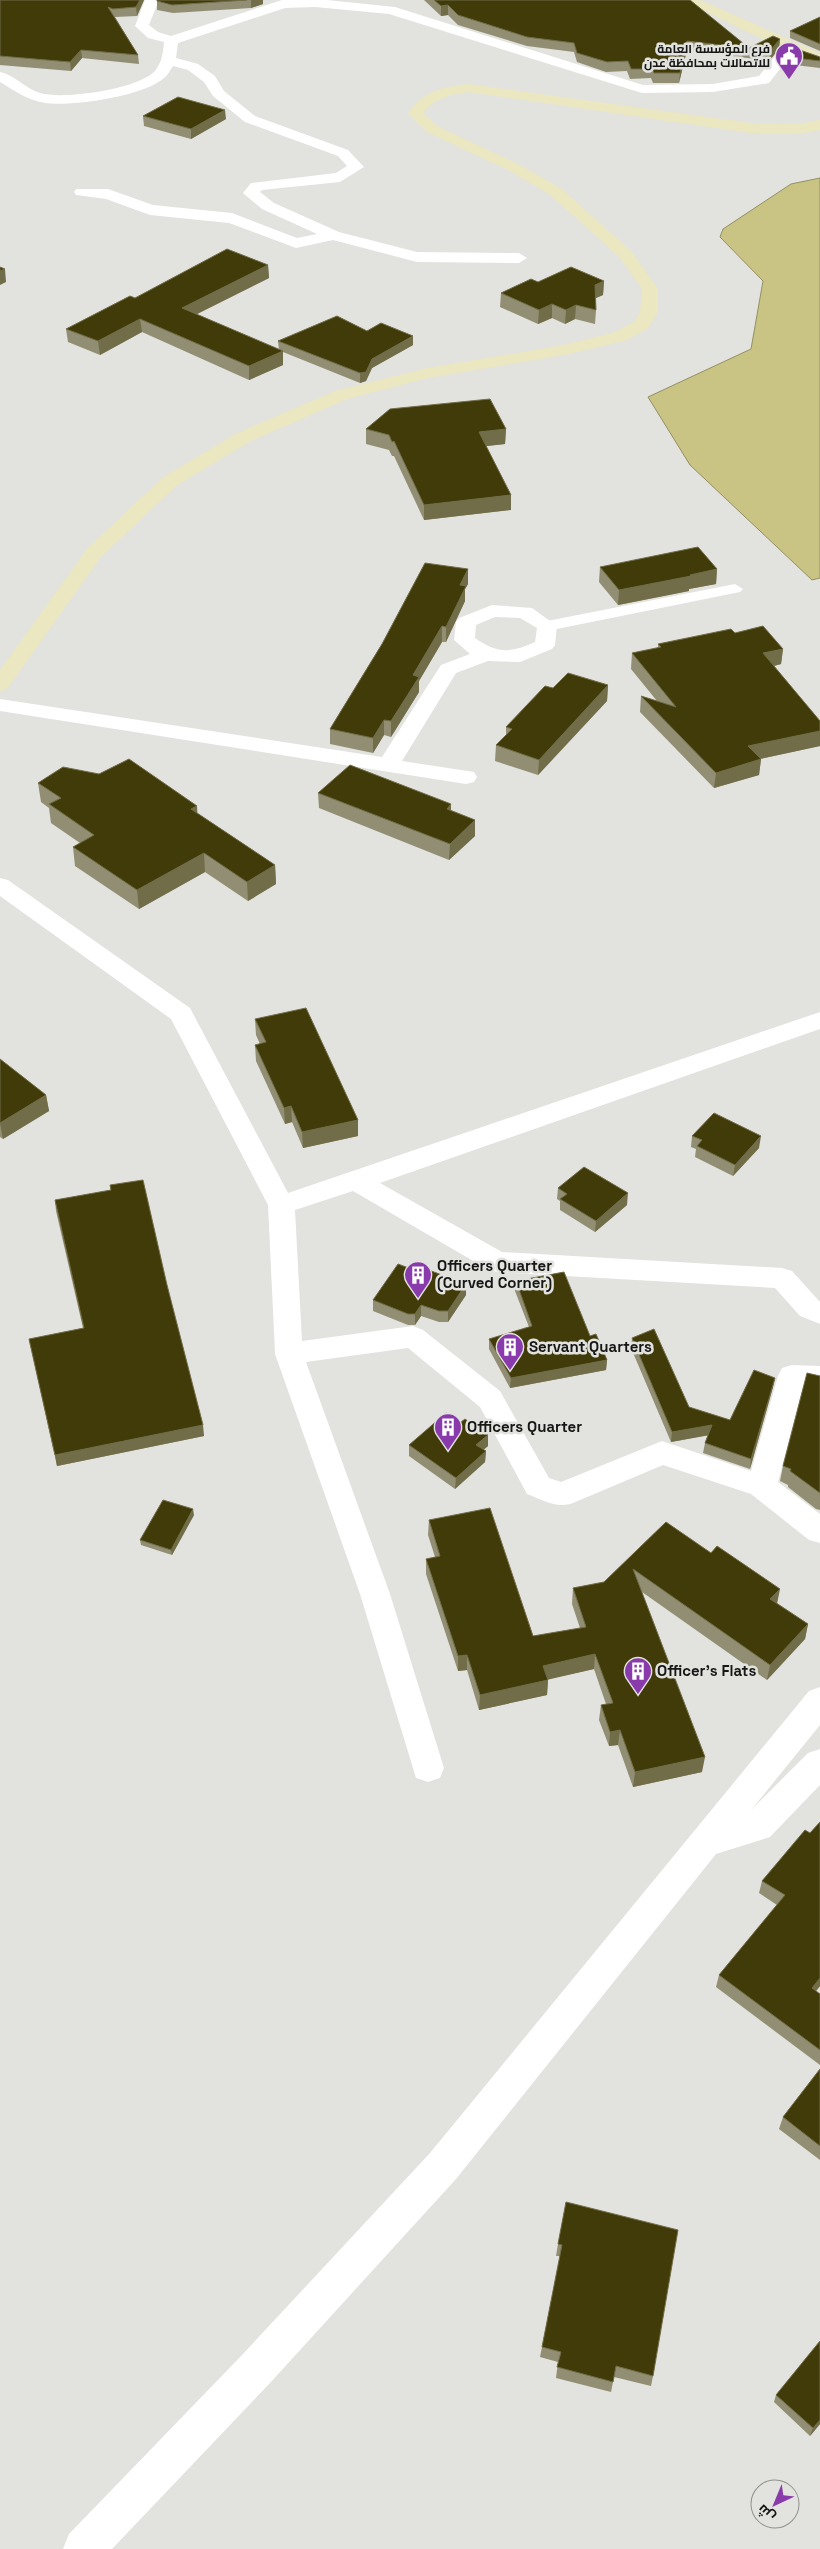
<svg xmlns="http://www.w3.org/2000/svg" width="820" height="2549" font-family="'Space Grotesk',Cairo,sans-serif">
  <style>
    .water { fill: #c9c483; stroke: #939062 }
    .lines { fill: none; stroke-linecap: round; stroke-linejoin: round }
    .pedestrian { fill: #fff; fill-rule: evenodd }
    .minor { fill: #fff; fill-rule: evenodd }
    .secondary { fill: #ebe7c0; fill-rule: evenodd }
    .wall { fill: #918e73 }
    .shaded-wall { fill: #716d48 }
    .building { fill: #403b08; stroke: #716d48 }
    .labels { text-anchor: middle; stroke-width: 5; stroke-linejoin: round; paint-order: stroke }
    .far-poi-label { font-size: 12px; font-weight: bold; fill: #161615; stroke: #e2e2de; text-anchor: end }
    .poi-label { font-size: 15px; font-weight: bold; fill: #161615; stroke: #e2e2de; text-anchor: start }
  </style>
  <rect width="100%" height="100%" fill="#e2e2de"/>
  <path class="water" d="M820 178V578L812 580 690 465 648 397 751 349 763 281 720 237 723 229 791 184Z"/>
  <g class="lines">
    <path class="pedestrian" d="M735 584 743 589 740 592 547 631 539 626 547 621Z"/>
    <g class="minor">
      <path d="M145 0H159L149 25 158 32 171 36 282 0H327L395 7 643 85 713 84 759 76 785 44 790 43 797 47 769 83 713 92 642 93 389 14 315 7 285 8 178 43 176 58 198 64 215 76 224 91 255 116 348 150 364 167 340 182 262 190 260 192 274 203 339 232 417 252 519 253 527 258 519 263 417 262 333 240 296 248 229 223 150 215 106 199 76 195 74 192 76 189H108L153 205 232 213 297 238 317 234 262 209 243 193 251 183 336 173 347 166 338 156 245 122 213 96 204 82 188 70 173 66C170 70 168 75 164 78 145 96 71 107 45 103 27 100 15 91 0 82V72C15 75 26 89 40 93 64 100 138 89 155 71 162 62 163 53 164 42L148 38 135 26Z"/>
      <path d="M492 605 532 608 557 626 555 645 552 649 520 662 488 661 456 673 402 761 474 772 477 777 474 782 466 784 0 711V699L382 757 441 665 470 654 454 640 456 622 459 618ZM495 617 520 618 537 628 535 642C510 653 498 654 475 638L476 625Z"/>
      <path d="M0 878 8 880 190 1008 288 1193 820 1012V1029L380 1183 502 1252 782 1268 792 1271 820 1302V1324L800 1316 775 1288 497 1272 487 1269 353 1191 295 1210 302 1341 413 1326 423 1330 500 1391 549 1478 561 1482 662 1441 751 1471 778 1376 782 1368 792 1365 820 1366V1388L803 1387 778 1482 820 1514V1543L809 1540 751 1494 663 1465 573 1503C557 1509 543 1500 527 1494L480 1407 408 1348 306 1362 390 1594 444 1768 440 1778 428 1782 416 1778 360 1594 275 1354 268 1205 171 1019 0 896Z"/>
      <path d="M820 1687V1725L752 1809 808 1753 820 1749V1785L770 1837 716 1854 456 2179 270 2383 112 2549H63L69 2534 242 2355 430 2153 809 1691Z"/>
    </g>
    <g class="secondary">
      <path d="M682 0H700L820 53V62L785 50Z"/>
      <path d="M468 84 751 123 798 124 820 120V130L798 134 751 133 468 92C450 95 435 98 423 113L437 126 520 165 562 189 632 252 658 289V312L648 328 627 340 564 355 428 378 347 399 249 442 176 486 101 557 7 689 0 691V670L87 549 162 478 235 434 335 391 427 368 564 345 615 332 635 321 640 312 642 289 620 258 593 233 550 195 510 171 427 132 408 113C423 91 443 87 468 84Z"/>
    </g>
  </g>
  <g class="wall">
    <path d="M0 0H144L137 16 115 17 138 55 139 64 82 58 71 71 0 65Z"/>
    <path d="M157 0H263V4L251 8 173 13 157 10Z"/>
    <path d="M424 0H690L749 48 780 39 779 49 769 61 687 50 679 83H653L651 78 630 79 627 71 606 72 577 62 574 52 527 46 458 25 448 15 441 16Z"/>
    <path d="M820 17V51L790 38V31Z"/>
    <path d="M787 57H820V68L787 64Z"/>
    <path d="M143 116 226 119 191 139 144 126Z"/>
    <path d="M268 265 269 278 197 314 279 350 278 341 367 331 413 345 372 368 366 381 360 383 283 352V365L249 380 142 332 100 355 68 342 66 329 135 298Z"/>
    <path d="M604 281 603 295 595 298 596 310 595 324 575 319 565 324 552 318 538 324 500 307 501 293 538 282Z"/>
    <path d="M366 429H506L505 444 486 446 511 495V510L424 520 394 456H392L389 450 366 444Z"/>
    <path d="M600 567 717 569 716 584 689 589V591L618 605 599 582Z"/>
    <path d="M468 569V584L465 589V601L446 642H442L419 681V692L391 737 384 735 373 753 330 744V729L382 644Z"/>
    <path d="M735 633 783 649 781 664 774 666 820 721V746L760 759H761L759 775 714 788 640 712 641 696 657 701 631 669 632 653 658 648V644Z"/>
    <path d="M608 685 607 701 538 775 495 761 496 745 506 735V727L553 688Z"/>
    <path d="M38 783 197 806V813L275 865 276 884 248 901 205 872 139 909 75 866 73 847 80 843 51 823 49 808 41 802Z"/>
    <path d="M318 793 451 804V810L475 820V836L449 860 319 808Z"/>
    <path d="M255 1019 358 1136 303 1148 292 1122 285 1124 256 1061 255 1045 260 1044 256 1035Z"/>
    <path d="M0 1059 46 1095 49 1111 3 1139 0 1137Z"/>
    <path d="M692 1136 759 1148 733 1176 695 1157 696 1149 691 1147Z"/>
    <path d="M110 1185 167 1285 204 1436 57 1466 29 1339 83 1328 56 1211 55 1200 111 1190Z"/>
    <path d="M558 1188 627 1205 595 1232 560 1210V1201L557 1199Z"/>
    <path d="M516 1281 590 1336 607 1360 606 1370 510 1388 489 1349V1339L529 1327 515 1291Z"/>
    <path d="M466 1295 448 1322H439L421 1316 415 1325H408L373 1311V1300Z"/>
    <path d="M632 1338 689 1407 730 1420 775 1378 773 1387 750 1469 703 1453 705 1443 708 1435 671 1442 631 1348Z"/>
    <path d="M820 1376V1510L816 1509 788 1487V1485L780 1481 783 1466Z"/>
    <path d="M409 1445 488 1446 483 1450 486 1451 485 1462 455 1489 409 1456Z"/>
    <path d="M194 1515 172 1555 141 1545 140 1540Z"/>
    <path d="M429 1520 533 1636 580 1628 572 1604 573 1588 604 1582 666 1522 777 1603 808 1624 805 1639 767 1680 642 1592 702 1772 633 1787 618 1745 609 1746 599 1720 601 1705 606 1704 594 1669 548 1679 547 1695 479 1710 467 1670 458 1671 426 1574V1559L435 1557 428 1535Z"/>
    <path d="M820 1822V1986L816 1991 820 1994V2065L716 1987 719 1975 777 1905 759 1893 762 1881 810 1833Z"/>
    <path d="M820 2069V2160L779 2129 783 2117Z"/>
    <path d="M566 2202 653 2376 651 2386 614 2377 611 2392 556 2378 558 2362 540 2357 542 2347 560 2256H556L558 2244Z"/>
    <path d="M820 2341V2424L810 2436 774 2402 776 2395Z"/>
  </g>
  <g class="shaded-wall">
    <path d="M140 0H144L137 16 136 7Z"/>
    <path d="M251 0H263V4L251 8Z"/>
    <path d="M448 5V15L441 16V6Z"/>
    <path d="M780 39 779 49 769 61 770 51Z"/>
    <path d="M687 41V50L679 83 680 73Z"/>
    <path d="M81 50 82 58 71 71 70 62Z"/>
    <path d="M225 110 226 119 191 139V129Z"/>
    <path d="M268 265 269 278 183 321 182 308Z"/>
    <path d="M5 269 6 282 0 285V271Z"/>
    <path d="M604 281 603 295 594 299 595 285Z"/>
    <path d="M552 304V318L538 324 539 310Z"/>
    <path d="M576 305 575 319 565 324 566 310Z"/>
    <path d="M140 319 142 332 100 355 98 341Z"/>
    <path d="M413 336V345L372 368 366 381 360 383V373L372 359Z"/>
    <path d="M283 351V365L249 380V366Z"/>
    <path d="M506 429 505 444 478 447 479 432Z"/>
    <path d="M511 495V510L424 520V505Z"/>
    <path d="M468 569V584L465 589V601L446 642V627L460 585Z"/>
    <path d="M717 569 716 584 689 589V591L618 605 619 590Z"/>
    <path d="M442 626V642L419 681V692L391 737V721L413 675Z"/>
    <path d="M783 649 781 664 761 669 763 653Z"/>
    <path d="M608 685 607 701 538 775 539 760Z"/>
    <path d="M384 720V735L373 753V738Z"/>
    <path d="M820 731V746L746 762 748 746Z"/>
    <path d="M761 759 759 775 714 788 716 773Z"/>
    <path d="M451 804V820L447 809Z"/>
    <path d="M197 806 198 825 191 809Z"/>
    <path d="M475 820V836L449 860 450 844Z"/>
    <path d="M204 853 205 872 139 909 137 890Z"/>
    <path d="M275 865 276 884 248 901 247 882Z"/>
    <path d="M46 1095 49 1111 3 1139 0 1123Z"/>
    <path d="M291 1106 292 1122 285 1124 284 1108Z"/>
    <path d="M358 1120V1136L303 1148 302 1132Z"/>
    <path d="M761 1136 759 1148 733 1176 735 1165Z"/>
    <path d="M628 1193 627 1205 595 1232 596 1221Z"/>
    <path d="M466 1284V1295L448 1322V1311Z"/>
    <path d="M421 1305V1316L415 1325V1314Z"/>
    <path d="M607 1360 606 1370 510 1388 511 1378Z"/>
    <path d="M775 1378 773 1387 750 1469 751 1459Z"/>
    <path d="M203 1425 204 1436 57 1466 55 1455Z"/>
    <path d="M712 1425 710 1435 671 1442 672 1432Z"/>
    <path d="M488 1435V1446L476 1456V1445Z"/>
    <path d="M486 1451 485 1462 455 1489 456 1478Z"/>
    <path d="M193 1509 194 1515 172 1555 171 1550Z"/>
    <path d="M780 1589 777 1604 770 1599Z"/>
    <path d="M808 1624 805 1639 767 1680 770 1665Z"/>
    <path d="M595 1654 594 1669 542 1681 543 1666Z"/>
    <path d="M467 1655V1670L458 1671V1656Z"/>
    <path d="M548 1680 547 1695 479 1710 480 1695Z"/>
    <path d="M620 1730 618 1745 609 1746 610 1732Z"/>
    <path d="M705 1757 702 1772 633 1787 635 1772Z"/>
    <path d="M820 1978V1986L809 2000 812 1988Z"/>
    <path d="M820 2420V2424L810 2436 813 2428Z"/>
  </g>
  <g class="building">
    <path d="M0 0H140L136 7 113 9 108 7 138 55 81 50 70 62 0 56Z"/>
    <path d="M157 0H247L172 5 157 1Z"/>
    <path d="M434 0H690L749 48 773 36 780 39 770 51 687 41 680 73H654L652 69H631L628 61 607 62 577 53 574 43 527 37 458 15 448 5 441 6Z"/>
    <path d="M820 17V44L790 31Z"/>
    <path d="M794 48 820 57V61L787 57Z"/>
    <path d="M178 97 225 110 191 129 143 116Z"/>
    <path d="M227 249 268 265 182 308 283 351 249 366 140 319 98 341 66 329 130 296 135 298Z"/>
    <path d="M0 267 5 269 0 271Z"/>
    <path d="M571 267 604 281 595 285 596 310 576 305 566 310 552 304 539 310 501 293 531 279 538 282Z"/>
    <path d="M337 316 367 331 381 323 413 336 372 359 366 372 360 373 278 341Z"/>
    <path d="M490 399 506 429 479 432 511 495 424 505 394 441 392 442 389 435 366 429 390 409Z"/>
    <path d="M698 547 717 569 690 575 691 576 619 590 600 567Z"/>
    <path d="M425 563 468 569 460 585 466 586 446 627 442 626 413 675 419 677 391 721 384 720 373 738 330 729 382 644Z"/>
    <path d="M763 626 783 649 763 653 820 721V731L748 746 761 759 716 773 641 696 676 707 632 653 661 647 658 644 731 629 735 633Z"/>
    <path d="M568 673 608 685 539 760 496 745 512 729 506 727 545 686 553 688Z"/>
    <path d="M129 759 197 806 191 809 275 865 247 882 204 853 137 890 73 847 94 835 49 804 61 798 38 783 63 767 99 774Z"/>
    <path d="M350 765 451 804 447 809 475 820 450 844 318 793Z"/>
    <path d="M306 1008 358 1120 302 1132 291 1106 284 1108 255 1045 266 1042 255 1019Z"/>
    <path d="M0 1059 46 1095 0 1123Z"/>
    <path d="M714 1113 761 1136 735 1165 697 1146 702 1140 692 1136Z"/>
    <path d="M584 1167 628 1193 596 1221 560 1199 567 1194 558 1188Z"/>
    <path d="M143 1180 167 1285 203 1425 55 1455 29 1339 84 1328 55 1200 111 1190 110 1185Z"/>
    <path d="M398 1264 414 1270 418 1266 466 1284 448 1311H439L421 1305 415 1314H408L373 1300Z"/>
    <path d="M564 1272 590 1336 596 1334 607 1360 511 1378 489 1339 532 1326 516 1281Z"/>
    <path d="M654 1329 689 1407 730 1420 754 1370 775 1378 751 1459 705 1443 712 1425 672 1432 632 1338Z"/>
    <path d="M807 1373 820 1376V1493L790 1471 791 1469 783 1466Z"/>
    <path d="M446 1413 461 1422 465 1419 488 1435 476 1445 486 1451 456 1478 409 1445Z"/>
    <path d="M163 1500 193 1509 171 1550 140 1540Z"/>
    <path d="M490 1508 533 1636 586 1627 573 1588 604 1582 666 1522 711 1553 717 1546 780 1589 770 1599 808 1624 770 1665 633 1569 705 1757 635 1772 620 1730 610 1732 601 1705 613 1703 595 1654 543 1666 548 1680 480 1695 467 1655 458 1656 426 1559 440 1556 429 1520Z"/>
    <path d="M820 1822V1978L812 1988 820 1994V2050L719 1975 785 1895 762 1881 805 1830 810 1833Z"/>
    <path d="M820 2069V2146L783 2117Z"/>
    <path d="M566 2202 678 2230 653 2376 616 2366 613 2382 557 2367 561 2352 542 2347 562 2245 558 2244Z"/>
    <path d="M820 2341V2420L813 2428 776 2395Z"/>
  </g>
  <defs>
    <g id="civic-pin" transform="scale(1.4375)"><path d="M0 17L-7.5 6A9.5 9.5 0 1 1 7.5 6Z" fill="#893bab" stroke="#e2e2de"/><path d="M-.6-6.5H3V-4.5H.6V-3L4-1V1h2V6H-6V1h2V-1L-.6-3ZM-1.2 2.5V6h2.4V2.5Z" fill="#fff"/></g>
    <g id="building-pin" transform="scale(1.4375)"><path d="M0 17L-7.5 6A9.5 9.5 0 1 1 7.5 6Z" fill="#893bab" stroke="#e2e2de"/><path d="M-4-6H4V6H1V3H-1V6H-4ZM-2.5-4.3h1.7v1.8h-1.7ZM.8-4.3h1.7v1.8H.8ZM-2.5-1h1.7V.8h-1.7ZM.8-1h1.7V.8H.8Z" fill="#fff"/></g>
  </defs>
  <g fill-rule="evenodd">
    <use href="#civic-pin" x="789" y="56"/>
    <use href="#building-pin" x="418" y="1275"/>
    <use href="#building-pin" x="510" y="1347"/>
    <use href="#building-pin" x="448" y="1427"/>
    <use href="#building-pin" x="638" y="1671"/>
  </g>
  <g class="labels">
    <g class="far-poi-label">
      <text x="770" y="53">فرع المؤسسة العامة<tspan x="770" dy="14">للاتصالات بمحافظة عدن</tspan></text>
    </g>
    <g class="poi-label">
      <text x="437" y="1271">Officers Quarter<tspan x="437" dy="17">(Curved Corner)</tspan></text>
      <text x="529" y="1352">Servant Quarters</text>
      <text x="467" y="1432">Officers Quarter</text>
      <text x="657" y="1676">Officer's Flats</text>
    </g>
  </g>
  <g transform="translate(775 2504) rotate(224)"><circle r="24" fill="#e2e2de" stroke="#90908e"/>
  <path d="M0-4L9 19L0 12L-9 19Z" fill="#893bab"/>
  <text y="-8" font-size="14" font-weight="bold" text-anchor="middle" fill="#161615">ش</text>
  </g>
</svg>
